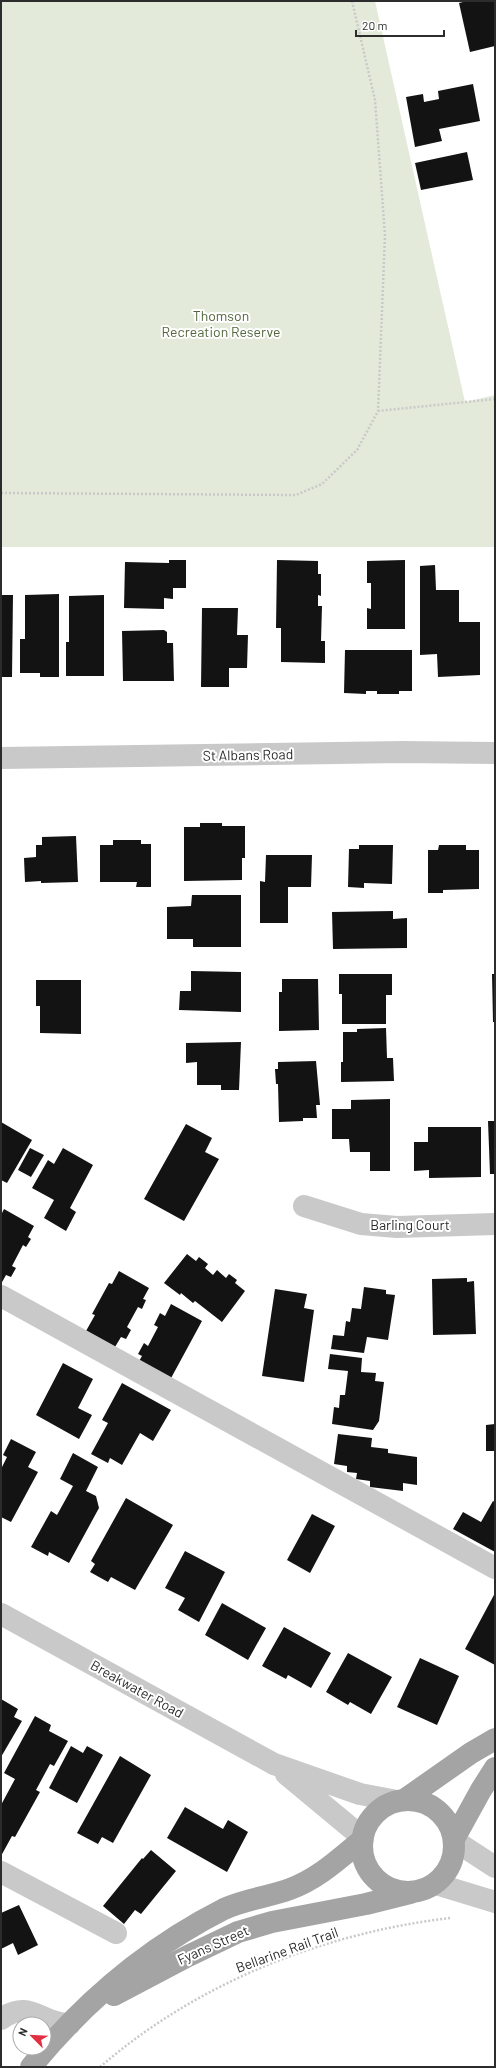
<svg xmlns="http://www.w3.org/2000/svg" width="496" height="2068" font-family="Barlow,sans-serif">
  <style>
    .green { fill: #e3eada }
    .building { fill: #131313 }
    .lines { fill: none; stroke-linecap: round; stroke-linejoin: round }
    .path { stroke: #c9c9c9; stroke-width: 2.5; stroke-dasharray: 2 2; stroke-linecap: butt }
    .minor { stroke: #c9c9c9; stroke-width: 22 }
    .major { stroke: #a4a4a4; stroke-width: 22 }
    .labels { text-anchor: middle; stroke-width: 4; stroke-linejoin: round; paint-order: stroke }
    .park-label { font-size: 14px; fill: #51673b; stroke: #fff }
    .street-label { font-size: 14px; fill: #2c2c2c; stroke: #fff }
  </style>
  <rect width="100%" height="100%" fill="#fff"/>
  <path class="green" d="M1 1H375L465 402 495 395V547H1Z"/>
  <g class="building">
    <path d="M467 1H495V46L470 52 459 3Z"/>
    <path d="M473 84 480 121 439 129 442 141 415 147 406 97 423 94 424 102 439 99 438 91Z"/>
    <path d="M467 152 473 180 421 190 415 163Z"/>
    <path d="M169 560H186V588H173V599L164 598V609L124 608 125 562 169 563Z"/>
    <path d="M277 560 318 561V574H321V596L318 595V606H322L321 641H325V663L281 662V628H276Z"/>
    <path d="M405 560V629H367V608L371 609V583H367V561Z"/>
    <path d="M435 565 436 590H459V622H480V675L438 677 437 654 420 655V566Z"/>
    <path d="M59 594V677H40V673H20V639H25V595Z"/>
    <path d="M1 595H13L12 677H1Z"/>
    <path d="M104 595V676H66V642H69V596Z"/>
    <path d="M202 608H238L237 635H248L247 668H229V687H201Z"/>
    <path d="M164 630 167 632V643H173L174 681H123L122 631Z"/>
    <path d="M345 650H412V691H399V694H377V691H366V694L344 693Z"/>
    <path d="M200 823H222V826H245V858H242V880L184 881V827H200Z"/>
    <path d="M76 836 78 882 41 883V881L25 882 24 858 36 857V845H42V837Z"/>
    <path d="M113 840H141V844H151V887H136L137 882H100V845H113Z"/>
    <path d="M359 845H393L392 884 364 883V888L348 887 349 849H359Z"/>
    <path d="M439 845H466V850H479V889L443 890V893H428V850H438Z"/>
    <path d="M266 855H312L311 887H288V923H260V881L265 882Z"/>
    <path d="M192 895H241V947H193V939H167V907L191 906Z"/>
    <path d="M393 911V919L407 918V948L333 949 332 912Z"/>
    <path d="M191 971 241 972V1012L179 1010 180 991H191Z"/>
    <path d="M339 974H392V995H386V1024H342V994H339Z"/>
    <path d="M492 974H495V1022H493Z"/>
    <path d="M282 979H318L319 1030 279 1031V992H282Z"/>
    <path d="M36 980H81V1034L40 1033V1006H36Z"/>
    <path d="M386 1028 387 1058H393L394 1081 341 1082V1062H343V1032H357V1029Z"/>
    <path d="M241 1042 239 1090H221V1085H197V1062L186 1063V1043Z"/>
    <path d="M316 1061 320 1105H316L317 1118H303V1121L279 1122 278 1084H276L275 1069H278V1062Z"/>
    <path d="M390 1099V1171H370V1152H350L349 1139H332V1109H351V1100Z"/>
    <path d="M488 1121H495V1174H490Z"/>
    <path d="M1 1122 32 1140 7 1183 1 1180Z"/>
    <path d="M186 1124 212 1138 205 1152 219 1159 184 1221 144 1199Z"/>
    <path d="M428 1127H481V1177L429 1178V1170L414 1171V1142H428Z"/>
    <path d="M30 1148 44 1155 31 1177 18 1170Z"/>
    <path d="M63 1148 93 1165 70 1208 76 1212 66 1231 44 1218 54 1200 32 1188 48 1160 54 1164Z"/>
    <path d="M4 1209 34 1226 28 1237 31 1239 26 1247 23 1245 12 1266 16 1268 11 1277 6 1275 1 1284V1215Z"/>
    <path d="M187 1254 196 1261 199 1257 208 1264 205 1268 213 1275 217 1270 226 1278 229 1274 237 1280 235 1283 245 1291 222 1322 195 1301 193 1303 181 1293 180 1295 164 1283Z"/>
    <path d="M119 1271 149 1288 143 1299 146 1300 142 1309 138 1307 127 1327 131 1330 126 1339 121 1337 115 1347 86 1331 95 1315 92 1314 109 1283 112 1284Z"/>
    <path d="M467 1278V1282L474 1281 476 1334 433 1335 432 1279Z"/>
    <path d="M364 1287 386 1290V1294L395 1295 388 1340 367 1337 364 1353 331 1349 333 1335 344 1336 346 1321 350 1322 352 1308 361 1309Z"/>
    <path d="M275 1289 307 1294 304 1308 314 1310 304 1382 262 1376Z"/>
    <path d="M171 1304 202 1321 170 1380 138 1363 142 1356 138 1354 144 1343 148 1346 158 1327 154 1325 160 1313 165 1316Z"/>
    <path d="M330 1354 362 1358 361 1372 376 1373 375 1381 384 1382 379 1421 373 1430 332 1424 334 1407 339 1408 340 1395H345L348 1371 328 1369Z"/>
    <path d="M63 1363 93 1379 78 1408 92 1415 79 1439 36 1415Z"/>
    <path d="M122 1383 171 1410 153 1441 140 1433 122 1465 110 1458 108 1463 91 1454 108 1423 102 1420Z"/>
    <path d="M495 1424V1451H486V1425Z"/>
    <path d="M338 1434 372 1438 371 1447 388 1449V1453L417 1457V1485L403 1483V1491L370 1487V1481L356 1479 357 1473 347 1472V1466L334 1464Z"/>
    <path d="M11 1439 36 1452 28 1467 38 1472 11 1522 1 1517V1469L7 1457 3 1455Z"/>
    <path d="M73 1453 98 1467 86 1491 96 1496 99 1508 69 1563 49 1552 48 1556 31 1547 51 1511 57 1515 73 1486 60 1479Z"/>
    <path d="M126 1498 173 1525 135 1590 111 1577 108 1582 90 1572 95 1564 91 1561Z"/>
    <path d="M493 1501 495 1502V1552L453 1529 463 1512 481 1522Z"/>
    <path d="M312 1514 335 1526 310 1573 287 1560Z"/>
    <path d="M185 1551 225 1572 199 1622 178 1610 185 1598 165 1588Z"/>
    <path d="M495 1593V1665L465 1649Z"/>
    <path d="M222 1603 266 1628 248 1660 205 1635Z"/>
    <path d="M284 1627 331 1653 311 1688 288 1675 286 1679 262 1666Z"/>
    <path d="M348 1653 392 1677 371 1714 350 1702 348 1705 326 1692Z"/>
    <path d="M420 1658 459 1676 437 1725 397 1707Z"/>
    <path d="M1 1699 18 1709 14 1717 22 1721 1 1757Z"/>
    <path d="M35 1716 51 1725 49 1731 68 1741 54 1766 50 1764 36 1790 40 1792 15 1837 12 1836 1 1856V1805L15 1779 4 1773Z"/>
    <path d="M71 1746 83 1753 87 1746 103 1755 77 1803 49 1788Z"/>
    <path d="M120 1756 151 1775 113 1843 102 1837 98 1844 77 1833Z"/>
    <path d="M185 1807 223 1829 228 1820 248 1832 227 1872 167 1838Z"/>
    <path d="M151 1850 176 1871 141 1914 135 1910 124 1924 103 1906 142 1858 143 1859Z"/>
    <path d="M19 1905 38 1945 18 1955 13 1943 1 1949V1913Z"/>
  </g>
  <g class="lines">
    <g class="path">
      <path d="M352 1 375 100 385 235 378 411"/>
      <path d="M1 493 296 495 322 484 357 450 378 411 495 399"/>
      <path d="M100 2067C197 1983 323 1933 450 1918"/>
    </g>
    <g class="minor">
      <path d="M1 758 402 752 495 753"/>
      <path d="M304 1206 361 1224 397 1227 495 1224"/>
      <path d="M1 1296 495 1568"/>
      <path d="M1 1614 274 1764 360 1794 397 1801"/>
      <path d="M286 1774 363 1838"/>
      <path d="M455 1841 495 1867"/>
      <path d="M1 1872 116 1933"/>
      <path d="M436 1884 495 1902"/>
      <path d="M1 2019C30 1998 42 2025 70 2024"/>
    </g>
    <g class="major">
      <circle cx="408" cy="1846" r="46"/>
      <path d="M404 1800 471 1753 495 1739"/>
      <path d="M454 1839 481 1790 495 1768"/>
      <path d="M114 1995 188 1956 238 1932 272 1922 366 1904 410 1893"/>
      <path d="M31 2067C84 2002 149 1947 224 1909 245 1899 269 1897 290 1889 318 1879 340 1858 362 1840"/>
    </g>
  </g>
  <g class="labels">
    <g class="park-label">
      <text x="221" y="321">Thomson<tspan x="221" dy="16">Recreation Reserve</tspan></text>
    </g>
    <g class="street-label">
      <text transform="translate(248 755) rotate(-1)" y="5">St Albans Road</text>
      <text x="410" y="1230">Barling Court</text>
      <text transform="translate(137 1689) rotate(29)" y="5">Breakwater Road</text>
      <text transform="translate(213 1945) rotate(-24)" y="5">Fyans Street</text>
      <text transform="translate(287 1950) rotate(-20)" y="5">Bellarine Rail Trail</text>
    </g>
  </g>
  <rect width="496" height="2068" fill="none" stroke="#2c2c2c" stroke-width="4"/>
  <g transform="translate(32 2036) rotate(294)"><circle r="19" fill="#ffffff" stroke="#ababab"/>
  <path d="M0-3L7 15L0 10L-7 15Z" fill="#e13042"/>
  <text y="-6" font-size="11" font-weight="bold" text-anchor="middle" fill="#2c2c2c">N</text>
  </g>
  <path d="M356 30v6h88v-6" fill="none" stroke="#2c2c2c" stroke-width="2"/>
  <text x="362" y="30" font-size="12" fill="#2c2c2c" stroke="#ffffff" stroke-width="3" paint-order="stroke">20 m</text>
</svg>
